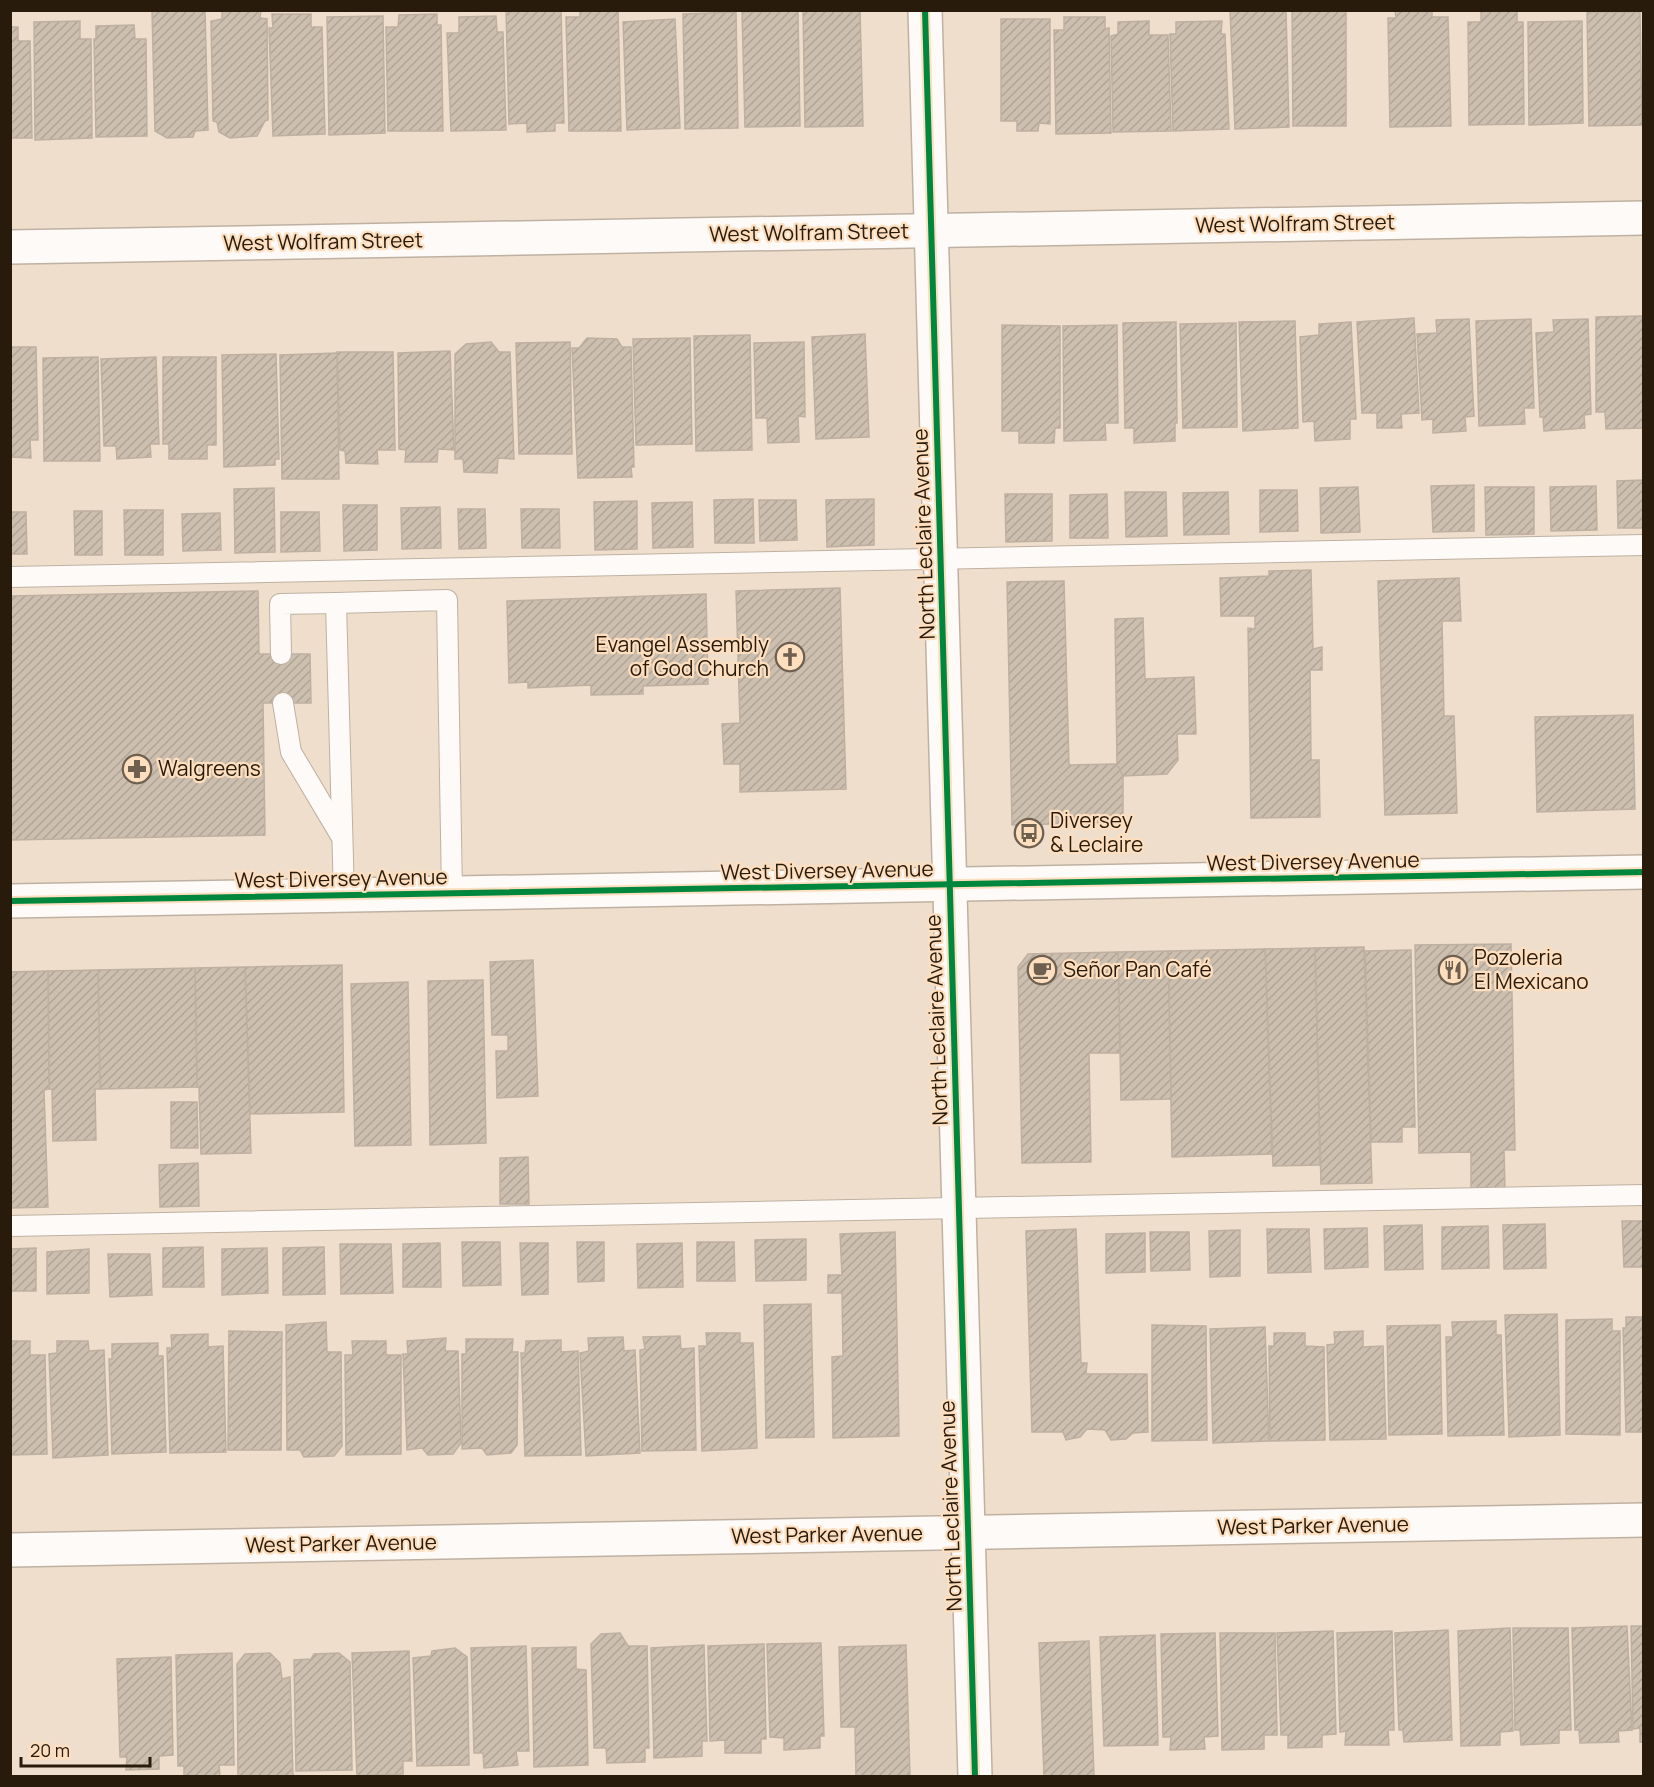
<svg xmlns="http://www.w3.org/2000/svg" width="1654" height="1787" font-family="Manrope,sans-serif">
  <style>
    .building { fill: url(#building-hatch); stroke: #beb0a1; stroke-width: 1.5 }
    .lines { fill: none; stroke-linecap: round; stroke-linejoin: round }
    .lane-casing { stroke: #bfb1a2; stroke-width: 22 }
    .street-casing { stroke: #bfb1a2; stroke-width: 36 }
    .secondary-casing { stroke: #bfb1a2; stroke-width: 36 }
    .lane { stroke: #fdfaf7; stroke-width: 20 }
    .street { stroke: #fdfaf7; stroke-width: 33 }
    .secondary { stroke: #fdfaf7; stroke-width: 33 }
    .cycleway-casing { stroke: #fddebe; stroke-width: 10 }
    .cycleway { stroke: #00873e; stroke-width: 6 }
    .labels { text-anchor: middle; stroke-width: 4.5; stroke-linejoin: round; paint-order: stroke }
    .street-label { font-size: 21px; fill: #291b0c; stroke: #fddebe }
    .poi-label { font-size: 21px; fill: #291b0c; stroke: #fddebe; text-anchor: start }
  </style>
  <defs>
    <pattern id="building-hatch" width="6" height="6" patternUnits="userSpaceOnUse" patternTransform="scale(1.5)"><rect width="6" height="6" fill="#cdbfaf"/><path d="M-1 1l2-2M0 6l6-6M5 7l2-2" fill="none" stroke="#b0a495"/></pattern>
  </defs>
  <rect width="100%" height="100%" fill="#efdecc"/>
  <g class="building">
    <path d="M152 10H205L208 130 195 131 193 137 167 138 155 131Z"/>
    <path d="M222 10H261L260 18 267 19 268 120 265 121 257 136 230 138 219 132 217 122 213 121 211 21 222 19Z"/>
    <path d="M506 10H561L564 123H555V131L527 132V123L509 124Z"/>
    <path d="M580 10H618L621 131H569L566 17H580Z"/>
    <path d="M803 10H860L863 126 805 127Z"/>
    <path d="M1230 10H1286L1289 127 1235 129Z"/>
    <path d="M1292 10H1346V126H1293Z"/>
    <path d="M1395 10H1432V17H1448L1451 126 1390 127 1388 18H1396Z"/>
    <path d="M1481 10H1517V22H1523L1524 124 1469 125 1468 22H1481Z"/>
    <path d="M798 11 800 126 745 127 742 12Z"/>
    <path d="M736 12 738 128 685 129 683 14Z"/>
    <path d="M1587 12H1640L1642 125 1589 126Z"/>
    <path d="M272 14H311V27H322L325 134 273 136 269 28H273Z"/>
    <path d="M437 14V25H441L443 131H388L386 27H398L399 15Z"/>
    <path d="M383 16 385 133 329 135 327 17Z"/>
    <path d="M496 16 497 32H503L506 130 451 131 447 33H459V17Z"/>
    <path d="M1064 17H1105V29L1109 28 1111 133 1056 134 1054 30H1064Z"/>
    <path d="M675 19 680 128 627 130 623 22Z"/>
    <path d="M1001 19H1050V124L1039 123 1038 131H1017V121H1001Z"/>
    <path d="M80 21V39H91L92 138 35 140 34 22Z"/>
    <path d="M1149 21V35H1168L1171 131 1113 132 1111 36 1118 34V22Z"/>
    <path d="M1222 21 1221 34H1225L1229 129 1173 131 1170 34H1176V22Z"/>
    <path d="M1582 21 1583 123 1529 125 1528 22Z"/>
    <path d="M134 25 135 39H146L147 136 96 137 94 39H96V26Z"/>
    <path d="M10 27H18V41H30L32 138H10Z"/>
    <path d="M1644 316V428L1606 429 1605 412H1596V317Z"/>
    <path d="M1414 318 1419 413 1401 414 1402 428H1377V413H1362L1357 322Z"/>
    <path d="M1469 319 1474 416 1465 417 1466 431 1433 433V419L1422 420 1417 334 1437 333 1436 320Z"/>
    <path d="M1531 319 1534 408H1524L1525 424 1479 426 1476 321Z"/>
    <path d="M1588 319 1591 414 1584 415 1585 428 1544 431 1543 417H1540L1536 333 1554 332 1553 320Z"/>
    <path d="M1295 321 1298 428 1243 431 1239 322Z"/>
    <path d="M1176 322 1177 423H1175V441L1134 443V428H1125L1123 323Z"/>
    <path d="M1351 322 1356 419H1350V439L1315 441 1314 421 1303 422 1300 337 1319 335V324Z"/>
    <path d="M1236 323 1237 427 1183 428 1180 324Z"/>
    <path d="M1002 325 1060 326V428H1055L1054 443H1019V431H1002Z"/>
    <path d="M1117 325 1118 423H1105L1106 440 1064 441 1063 326Z"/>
    <path d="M865 334 869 437 816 439 812 337Z"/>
    <path d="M750 335 752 450 696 451 694 336Z"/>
    <path d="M587 338 617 339 622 347H631L634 467H631L632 477 578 478 572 348H579Z"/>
    <path d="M690 338 692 444 636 445 633 339Z"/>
    <path d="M491 342 499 352H510L514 459 498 458 497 473 464 472 463 459H455V354L466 344Z"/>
    <path d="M570 342 572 454H519L516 343Z"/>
    <path d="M804 342 805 417 798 416 799 442 768 443 767 418H756L754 343Z"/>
    <path d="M10 347H36L38 440H30L31 458 10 457Z"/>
    <path d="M450 351 454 450 438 449 437 462H405L406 450 399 449 398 353Z"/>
    <path d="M337 352H393L395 450H377L378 464 346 463 345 451 340 450Z"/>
    <path d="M337 353 339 479H282L280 355Z"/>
    <path d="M276 354 279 459H275V465L224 467 222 355Z"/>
    <path d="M98 357 100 461H44L43 358Z"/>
    <path d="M156 357 159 444H150L151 457 117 459 116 446H104L101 359Z"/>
    <path d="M163 357H216V445H207V459H169V444H163Z"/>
    <path d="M1644 480V528H1618L1617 481Z"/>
    <path d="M1474 485V531L1433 532 1431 486Z"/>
    <path d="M1596 486 1597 530 1551 531 1550 487Z"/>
    <path d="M1358 487 1360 532 1321 533 1320 488Z"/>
    <path d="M1485 487H1534V534L1486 535Z"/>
    <path d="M274 488 275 552 235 553 234 489Z"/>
    <path d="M1260 490H1297L1298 531 1260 532Z"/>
    <path d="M1125 492H1166L1167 536 1126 537Z"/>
    <path d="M1228 492 1229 534 1184 535 1183 493Z"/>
    <path d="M1005 494H1052V541L1006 542Z"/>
    <path d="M1107 494 1108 538H1070V495Z"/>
    <path d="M753 499 754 543H715L714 500Z"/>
    <path d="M874 499V545L827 547 826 500Z"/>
    <path d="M759 500H796L797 540 760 541Z"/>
    <path d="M637 501V549L595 550 594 502Z"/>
    <path d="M692 502 693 547 653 548 652 503Z"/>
    <path d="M343 505H377V550L344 551Z"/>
    <path d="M440 507 441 548 402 549 401 508Z"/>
    <path d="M458 509H485L486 548 459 549Z"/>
    <path d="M521 509H559L560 548H522Z"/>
    <path d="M124 510H163V555H125Z"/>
    <path d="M74 511H102V555H75Z"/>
    <path d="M10 512H26L27 554H10Z"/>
    <path d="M281 512H319L320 551 281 552Z"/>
    <path d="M220 513 221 550 183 551 182 514Z"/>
    <path d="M1311 570 1313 649 1322 647V670H1310L1311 760H1319L1320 817 1251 818 1248 628 1255 629V616H1221L1220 578 1269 576V571Z"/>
    <path d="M1459 578 1461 621H1442L1444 716H1454L1457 813 1385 815 1378 581Z"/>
    <path d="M1064 581 1069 765 1117 764 1123 776V822L1012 825 1007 582Z"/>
    <path d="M840 588 846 789 740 792V764H724L722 724 740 723 736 591Z"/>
    <path d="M258 591 259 654H310L311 703H263L265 835 10 840V596Z"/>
    <path d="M706 594 708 684 643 686V694L591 695V685L528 688V682L509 683 507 601Z"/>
    <path d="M1143 618 1145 679 1194 677 1196 734H1177L1178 760 1167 774 1123 776 1117 764 1115 619Z"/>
    <path d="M1633 715 1635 809 1537 812 1535 717Z"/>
    <path d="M1511 944 1515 1150H1504L1505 1189 1471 1190V1152L1419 1153 1415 945Z"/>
    <path d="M1364 947 1372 1183 1321 1184 1315 948Z"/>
    <path d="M1315 948 1320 1165 1273 1166 1265 949Z"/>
    <path d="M1265 949 1272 1154 1172 1157 1168 951Z"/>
    <path d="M1411 950 1415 1127H1402V1142H1371L1365 951Z"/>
    <path d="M1168 951 1171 1099 1121 1100 1118 952Z"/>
    <path d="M1118 952 1120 1053H1089L1091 1162 1022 1163 1018 967 1028 954Z"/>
    <path d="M533 960 538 1096 497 1098 496 1051H508V1035H492L490 962Z"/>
    <path d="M342 965 344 1112 250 1114 245 967Z"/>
    <path d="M245 967 251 1153 201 1154 199 1087H197L195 968Z"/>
    <path d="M195 968 197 1087 100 1089 98 970Z"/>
    <path d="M98 970 100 1089H95L96 1140 53 1141 52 1089H49L48 971Z"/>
    <path d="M48 971 49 1089 44 1090 48 1207 10 1208V972Z"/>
    <path d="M483 980 486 1143 430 1145 428 981Z"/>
    <path d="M408 982 411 1145 355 1146 351 984Z"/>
    <path d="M171 1102H197L198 1148H171Z"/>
    <path d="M528 1157 529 1204H500V1158Z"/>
    <path d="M198 1163 199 1206 160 1207 159 1165Z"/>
    <path d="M1622 1221H1644V1267H1624Z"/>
    <path d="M1545 1224 1546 1268 1504 1269 1503 1225Z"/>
    <path d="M1422 1225 1423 1269 1385 1270 1384 1226Z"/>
    <path d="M1488 1226 1489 1268 1442 1269V1227Z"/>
    <path d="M1367 1228 1368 1267 1325 1269 1324 1229Z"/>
    <path d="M1076 1229 1081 1363H1087L1086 1374H1147L1148 1432 1133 1433 1126 1439 1111 1440 1105 1430 1087 1429 1080 1437 1066 1440 1063 1432H1032L1026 1231Z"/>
    <path d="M1267 1229H1309L1311 1272 1268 1273Z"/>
    <path d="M1240 1230V1276L1210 1277 1209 1231Z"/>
    <path d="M895 1232 899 1436 833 1438 832 1357 843 1356 842 1293H828V1275H842L840 1234Z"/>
    <path d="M1150 1232H1189L1190 1270 1151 1271Z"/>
    <path d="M1145 1233V1272L1106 1273V1234Z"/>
    <path d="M806 1239V1280L756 1281 755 1240Z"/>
    <path d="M462 1242H500L501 1285 463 1286Z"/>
    <path d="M577 1242H604V1281L578 1282Z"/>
    <path d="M697 1242H734L735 1281H697Z"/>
    <path d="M440 1243 441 1287H403V1244Z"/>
    <path d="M520 1243H548V1294L522 1295Z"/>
    <path d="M682 1243 683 1287 638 1288 637 1244Z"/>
    <path d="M340 1244H391L393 1293 341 1294Z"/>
    <path d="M203 1247 204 1287H163V1248Z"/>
    <path d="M324 1247 325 1294 283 1295V1248Z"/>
    <path d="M36 1248V1291H10V1249Z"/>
    <path d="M267 1248 268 1293 222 1295V1249Z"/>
    <path d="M89 1249V1293L47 1294V1252Z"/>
    <path d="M108 1254H150L152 1295 110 1297Z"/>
    <path d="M811 1304 814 1437 766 1438 764 1305Z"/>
    <path d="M1557 1314 1560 1435 1509 1437 1505 1315Z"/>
    <path d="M1626 1317H1644V1432H1626L1623 1328H1626Z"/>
    <path d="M1612 1319V1331H1620V1435L1566 1434V1320Z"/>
    <path d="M1496 1321V1335H1501L1504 1435 1448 1436 1446 1337H1453L1452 1322Z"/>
    <path d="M326 1322 327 1352H341L342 1446 334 1456 304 1457 300 1450H287L286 1325Z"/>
    <path d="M1152 1325 1206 1326 1207 1440 1152 1441Z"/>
    <path d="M1440 1325 1442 1434 1389 1435 1387 1326Z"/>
    <path d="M1265 1327 1269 1441 1213 1443 1210 1329Z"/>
    <path d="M229 1331 282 1332 281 1450H228Z"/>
    <path d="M1363 1331V1347L1383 1346 1386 1439 1330 1440 1327 1345 1335 1344 1334 1332Z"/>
    <path d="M706 1333H740V1343H753L757 1448 702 1451 699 1346H707Z"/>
    <path d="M1274 1333H1305V1346L1324 1347 1325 1440 1270 1441 1269 1346H1274Z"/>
    <path d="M208 1334V1347L223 1346 226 1452 170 1453 167 1348H172L171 1335Z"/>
    <path d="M680 1336 681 1349 694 1348 696 1450 642 1451 640 1350 645 1349 643 1337Z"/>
    <path d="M623 1337 624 1351 635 1350 640 1453 586 1456 580 1353 589 1351 588 1338Z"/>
    <path d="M446 1338 445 1351H458L461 1443 453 1454 428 1455 422 1448 407 1450 403 1354H408L407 1341Z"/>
    <path d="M466 1339H513L512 1352H518L517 1445 511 1453 487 1455 482 1448 462 1449V1354H466Z"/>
    <path d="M561 1340V1352L578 1351 581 1455 525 1456 521 1353H525L526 1341Z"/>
    <path d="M10 1341H30V1355H45L47 1454 10 1455Z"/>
    <path d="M57 1341H88L89 1351 104 1350 108 1455 53 1458 49 1354 57 1353Z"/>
    <path d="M352 1341H386V1355H401V1454L346 1455 345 1355H353Z"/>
    <path d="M158 1343V1356H163L166 1452 112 1454 109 1359H112V1344Z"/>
    <path d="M1627 1626 1632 1730 1618 1731 1619 1742 1580 1743 1579 1730H1575L1572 1628Z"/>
    <path d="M1631 1626H1644V1742H1640V1728L1633 1729Z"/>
    <path d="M1510 1628 1513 1731 1500 1732V1745L1461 1746 1458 1631Z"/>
    <path d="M1513 1628H1568L1571 1730H1559V1743L1521 1745 1520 1730H1515Z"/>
    <path d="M1448 1630 1452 1740 1404 1742 1403 1730H1399L1395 1633Z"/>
    <path d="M1333 1631 1336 1734 1322 1735V1747L1288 1748V1735H1281L1277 1633Z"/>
    <path d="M1392 1631 1394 1730H1388L1389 1745H1345L1346 1731 1340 1732 1337 1633Z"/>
    <path d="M620 1633 628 1646H647L649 1748H645V1762L607 1763 606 1748H594L591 1644 601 1634Z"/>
    <path d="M1215 1633 1218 1736 1204 1737 1205 1749 1170 1750 1171 1737H1163L1161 1634Z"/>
    <path d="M1220 1633H1275L1277 1735H1264V1749L1222 1750Z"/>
    <path d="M1155 1635 1158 1745 1104 1746 1100 1637Z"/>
    <path d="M1089 1641 1094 1776H1044L1039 1643Z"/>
    <path d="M821 1643 824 1736H820V1748L784 1750V1738L770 1737 767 1644Z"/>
    <path d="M764 1644 766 1739H761V1753H725V1740L710 1741 708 1646Z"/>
    <path d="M704 1645 707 1741H702V1756L654 1758 651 1648Z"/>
    <path d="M906 1645 910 1776H856L855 1727H841L839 1647Z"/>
    <path d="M526 1646 529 1751H516L518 1765 484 1768 483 1753H474L471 1648Z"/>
    <path d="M576 1647V1669L586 1670 588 1765 534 1767 532 1648Z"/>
    <path d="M455 1648 467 1657 469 1765 417 1766 413 1658 431 1656 432 1651Z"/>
    <path d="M409 1651 412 1761H403V1774L357 1776 352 1653Z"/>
    <path d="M232 1653 234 1765H219L220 1776H184V1766H178L176 1655Z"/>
    <path d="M270 1653 280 1663 282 1679 290 1677 293 1776H238L237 1664 245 1654Z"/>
    <path d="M339 1653 350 1662 352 1770 296 1771 294 1660 311 1659 314 1654Z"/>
    <path d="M171 1657 173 1755 159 1756V1769L126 1770 127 1757H120L117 1659Z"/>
  </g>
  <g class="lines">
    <g class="lane-casing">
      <g id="lane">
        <path d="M10 577 1644 545"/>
        <path d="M281 654 280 604 336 603"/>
        <path d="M283 703 291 752 341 836"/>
        <path d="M344 896 336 603 447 600 452 894"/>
        <path d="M10 1226 1644 1195"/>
      </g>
    </g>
    <g class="street-casing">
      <g id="street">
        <path d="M925 10 975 1776"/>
        <path d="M10 247 1644 218"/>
        <path d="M10 1550 1644 1520"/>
      </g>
    </g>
    <g class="secondary-casing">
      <path id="secondary" d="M10 901 1644 872"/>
    </g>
    <use href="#lane" class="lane"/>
    <use href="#street" class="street"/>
    <use href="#secondary" class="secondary"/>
    <g class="cycleway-casing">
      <g id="cycleway">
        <path d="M925 10 975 1776"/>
        <path d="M10 901 1644 872"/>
      </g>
    </g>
    <use href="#cycleway" class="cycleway"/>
  </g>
  <defs>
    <g id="church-ring" transform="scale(1.5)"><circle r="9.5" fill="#fddebe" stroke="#6e5f4f" stroke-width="1.5"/><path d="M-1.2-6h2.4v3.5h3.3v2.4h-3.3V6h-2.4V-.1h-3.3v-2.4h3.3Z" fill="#6e5f4f"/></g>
    <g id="pharmacy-ring" transform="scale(1.5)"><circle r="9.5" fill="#fddebe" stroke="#6e5f4f" stroke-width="1.5"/><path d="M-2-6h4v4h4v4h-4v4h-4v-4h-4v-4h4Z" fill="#6e5f4f"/></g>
    <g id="bus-ring" transform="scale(1.5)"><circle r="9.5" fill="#fddebe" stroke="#6e5f4f" stroke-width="1.5"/><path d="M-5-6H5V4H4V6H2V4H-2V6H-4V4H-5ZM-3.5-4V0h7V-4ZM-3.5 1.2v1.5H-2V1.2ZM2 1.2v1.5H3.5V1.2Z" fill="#6e5f4f"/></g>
    <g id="cafe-ring" transform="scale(1.5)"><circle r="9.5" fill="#fddebe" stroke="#6e5f4f" stroke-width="1.5"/><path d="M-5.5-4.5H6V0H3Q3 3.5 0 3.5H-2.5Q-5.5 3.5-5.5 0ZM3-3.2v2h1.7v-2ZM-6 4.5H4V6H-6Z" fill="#6e5f4f"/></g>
    <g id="restaurant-ring" transform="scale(1.5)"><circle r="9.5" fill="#fddebe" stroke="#6e5f4f" stroke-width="1.5"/><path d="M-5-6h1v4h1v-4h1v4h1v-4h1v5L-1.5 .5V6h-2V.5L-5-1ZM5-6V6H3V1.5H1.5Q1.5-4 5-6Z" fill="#6e5f4f"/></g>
  </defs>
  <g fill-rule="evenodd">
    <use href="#church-ring" x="790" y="657"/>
    <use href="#pharmacy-ring" x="137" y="769"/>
    <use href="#bus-ring" x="1029" y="833"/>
    <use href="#cafe-ring" x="1042" y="970"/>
    <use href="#restaurant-ring" x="1453" y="970"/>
  </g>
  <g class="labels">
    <g class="street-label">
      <text transform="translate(1295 224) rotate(-1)" y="7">West Wolfram Street</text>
      <text transform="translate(809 233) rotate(-1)" y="7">West Wolfram Street</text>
      <text transform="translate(323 242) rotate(-1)" y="7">West Wolfram Street</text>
      <text transform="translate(924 534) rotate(-92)" y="7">North Leclaire Avenue</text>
      <text transform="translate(1313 862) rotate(-1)" y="7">West Diversey Avenue</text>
      <text transform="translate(827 871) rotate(-1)" y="7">West Diversey Avenue</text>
      <text transform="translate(341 879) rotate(-1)" y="7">West Diversey Avenue</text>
      <text transform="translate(937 1020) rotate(-92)" y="7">North Leclaire Avenue</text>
      <text transform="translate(951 1506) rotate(-92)" y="7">North Leclaire Avenue</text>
      <text transform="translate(1313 1526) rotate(-1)" y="7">West Parker Avenue</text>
      <text transform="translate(827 1535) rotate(-1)" y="7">West Parker Avenue</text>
      <text transform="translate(341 1544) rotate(-1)" y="7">West Parker Avenue</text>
    </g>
    <g class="poi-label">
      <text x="769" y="652" text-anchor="end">Evangel Assembly<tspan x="769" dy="24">of God Church</tspan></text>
      <text x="158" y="776">Walgreens</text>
      <text x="1050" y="828">Diversey<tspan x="1050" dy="24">&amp; Leclaire</tspan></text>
      <text x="1474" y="965">Pozoleria<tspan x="1474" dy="24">El Mexicano</tspan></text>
      <text x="1063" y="977">Señor Pan Café</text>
    </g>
  </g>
  <rect width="1654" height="1787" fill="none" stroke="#291b0c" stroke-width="24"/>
  <path d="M21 1757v9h129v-9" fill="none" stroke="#291b0c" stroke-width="3"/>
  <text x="30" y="1757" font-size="18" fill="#291b0c" stroke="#fddebe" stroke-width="4.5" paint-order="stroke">20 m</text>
</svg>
